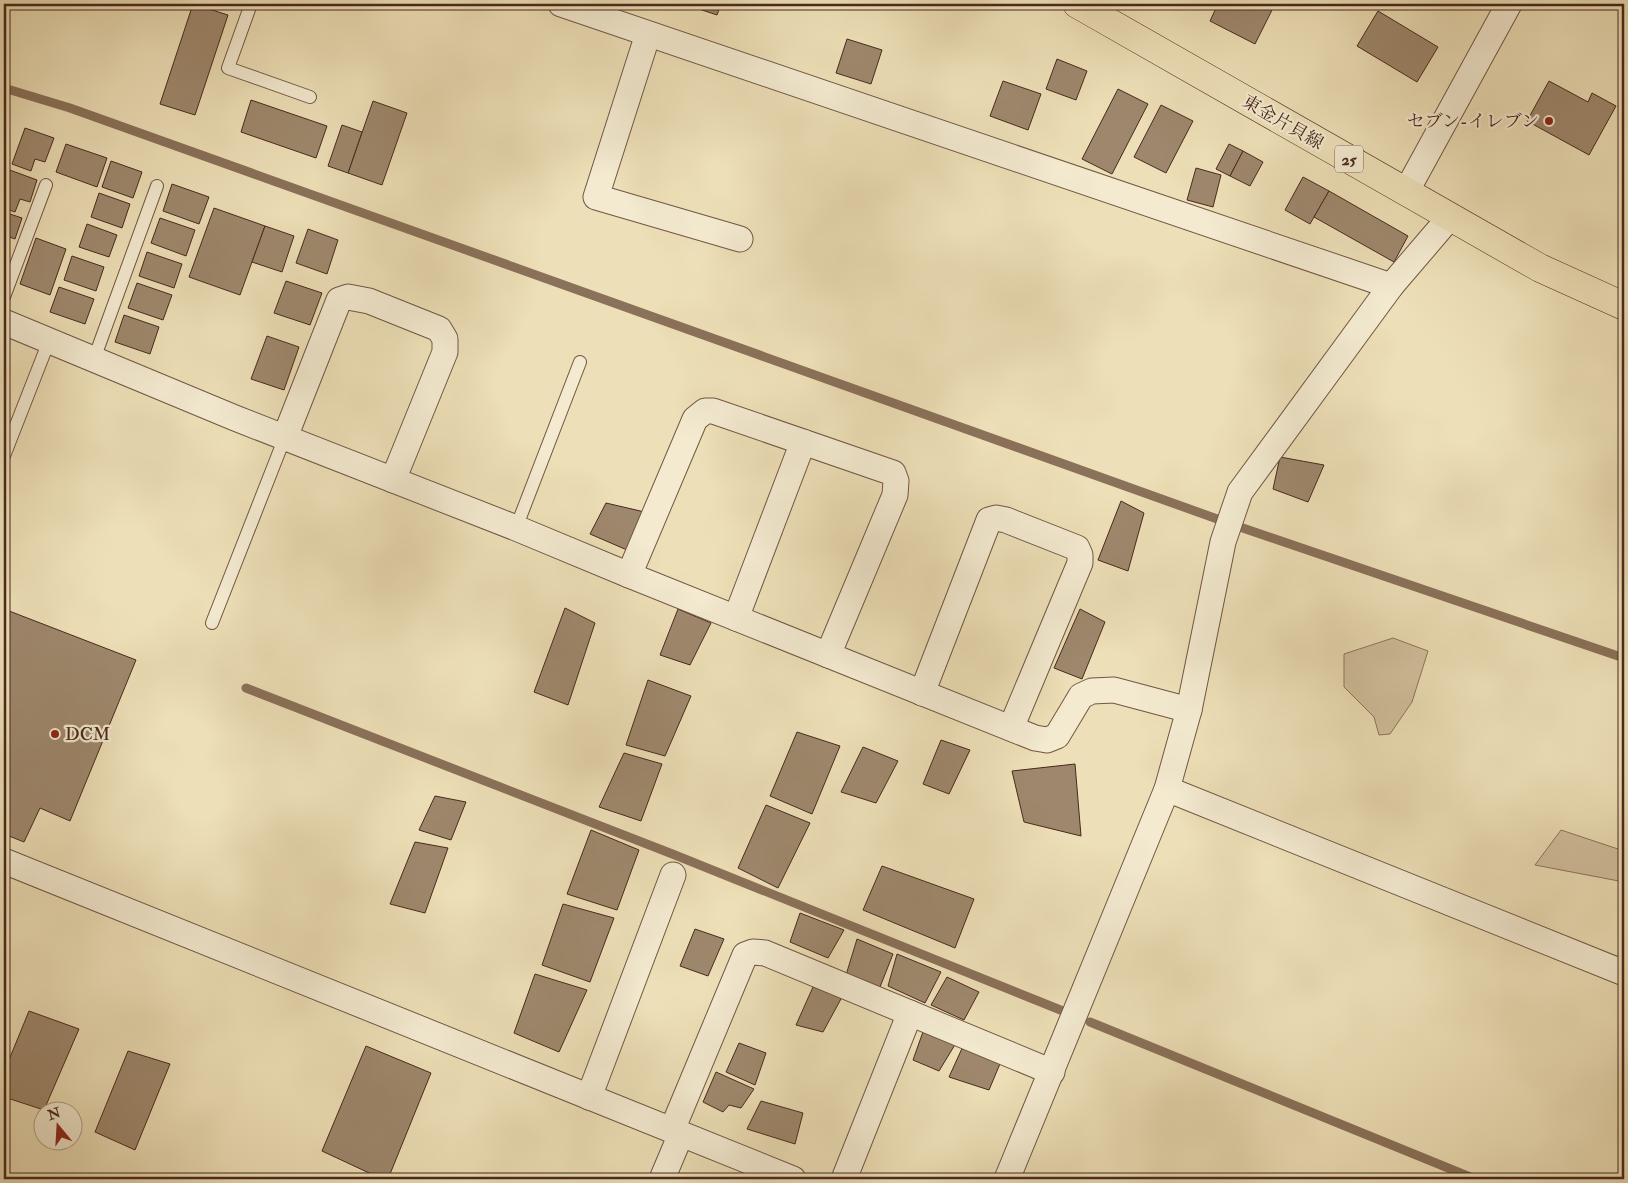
<svg xmlns="http://www.w3.org/2000/svg" width="1628" height="1183" font-family="'IM FELL Double Pica','Noto Serif JP',serif">
  <style>
    .green { fill: #d1c09d; stroke: #8d745c }
    .lines { fill: none; stroke-linecap: round; stroke-linejoin: round }
    .stream { stroke: #8a7159; stroke-width: 9 }
    .building { fill: #9e886d; stroke: #49291c }
    .lane-casing { stroke: #725643; stroke-width: 14 }
    .street-casing { stroke: #725643; stroke-width: 27 }
    .primary-casing { stroke: #49291c; stroke-width: 29 }
    .lane { stroke: #f3ead0; stroke-width: 12 }
    .street { stroke: #f3ead0; stroke-width: 25 }
    .primary { stroke: #eddfb7; stroke-width: 28 }
    .poi-dot { fill: #8f2418; stroke: #f3ead0; stroke-width: 2 }
    .labels { text-anchor: middle; stroke-width: 4.5; stroke-linejoin: round; paint-order: stroke }
    .shield { fill: #f3ead0; stroke: #7c6352; stroke-width: 1 }
    .shield-label { font-size: 16px; font-weight: bold; fill: #49291c }
    .poi-label { font-size: 18px; fill: #49291c; stroke: #f3ead0; text-anchor: end }
    .street-label { font-size: 18px; fill: #49291c; stroke: #f3ead0 }
  </style>
  <rect width="100%" height="100%" fill="#eddfb7"/>
  <filter id="stains"><feTurbulence type="fractalNoise" baseFrequency=".004" numOctaves="4"/><feColorMatrix values="0 0 0 0 .2 0 0 0 0 .09 0 0 0 0 .02 0 0 0 .5 -.17"/></filter>
  <radialGradient id="worn" r=".72"><stop offset=".6" stop-color="#630" stop-opacity="0"/><stop offset="1" stop-color="#630" stop-opacity=".3"/></radialGradient>
  <g class="green">
    <path d="M1393 638 1428 651 1412 702 1390 734 1379 735 1374 717 1344 687V654Z"/>
    <path d="M1561 830 1624 851V882L1535 865Z"/>
  </g>
  <g class="lines">
    <g class="stream">
      <path d="M4 88 70 108 1234 525 1624 658"/>
      <path d="M246 688 675 855 1063 1011"/>
      <path d="M1090 1022 1475 1179"/>
    </g>
  </g>
  <g class="building">
    <path d="M29 4H52L51 9Z"/>
    <path d="M193 4 228 15 195 115 160 104Z"/>
    <path d="M697 4H736L735 9 721 4 717 15 696 8Z"/>
    <path d="M1218 4H1275L1255 44 1210 21Z"/>
    <path d="M1378 11 1438 47 1417 82 1357 46Z"/>
    <path d="M847 39 882 50 871 84 836 73Z"/>
    <path d="M1057 59 1087 71 1076 100 1046 89Z"/>
    <path d="M1003 81 1041 94 1028 130 990 116Z"/>
    <path d="M1549 81 1588 102 1592 93 1616 106 1589 155 1527 121Z"/>
    <path d="M1118 89 1148 104 1112 174 1082 159Z"/>
    <path d="M251 100 327 126 316 158 241 132Z"/>
    <path d="M373 101 407 113 382 185 348 173Z"/>
    <path d="M1161 105 1193 121 1166 173 1134 157Z"/>
    <path d="M342 125 362 132 348 173 328 166Z"/>
    <path d="M25 128 54 138 45 162 35 159 31 171 12 164Z"/>
    <path d="M66 144 107 158 97 187 56 172Z"/>
    <path d="M1229 144 1243 151 1230 176 1216 169Z"/>
    <path d="M1243 151 1263 162 1250 186 1230 176Z"/>
    <path d="M111 161 142 172 133 198 102 187Z"/>
    <path d="M1196 168 1221 175 1213 207 1187 200Z"/>
    <path d="M7 169 37 180 30 202 20 199 15 212 4 208V180Z"/>
    <path d="M1303 177 1329 191 1310 224 1285 210Z"/>
    <path d="M172 184 209 197 199 224 163 211Z"/>
    <path d="M1329 191 1408 236 1394 262 1314 217Z"/>
    <path d="M99 193 130 204 122 228 91 217Z"/>
    <path d="M214 208 265 226 240 295 189 277Z"/>
    <path d="M4 212 22 218 15 239 4 235Z"/>
    <path d="M160 218 195 230 186 256 151 243Z"/>
    <path d="M87 224 117 235 109 257 79 247Z"/>
    <path d="M265 226 294 236 282 272 252 262Z"/>
    <path d="M308 229 338 240 327 274 296 263Z"/>
    <path d="M36 238 66 249 50 295 20 284Z"/>
    <path d="M147 252 182 264 174 288 139 276Z"/>
    <path d="M72 256 104 267 96 291 64 280Z"/>
    <path d="M286 281 322 293 310 325 274 313Z"/>
    <path d="M137 283 172 295 163 320 128 308Z"/>
    <path d="M59 287 94 299 85 324 50 312Z"/>
    <path d="M124 315 159 327 150 354 115 342Z"/>
    <path d="M267 336 299 347 284 390 251 379Z"/>
    <path d="M1280 457 1324 465 1308 502 1273 489Z"/>
    <path d="M1121 501 1144 513 1128 571 1098 560Z"/>
    <path d="M606 503 649 513 627 550 590 534Z"/>
    <path d="M565 608 595 623 568 705 534 692Z"/>
    <path d="M4 609 136 660 70 821 40 808 24 842 4 834Z"/>
    <path d="M678 609 711 623 690 665 660 655Z"/>
    <path d="M1080 609 1105 622 1082 679 1054 668Z"/>
    <path d="M648 680 691 696 665 756 626 745Z"/>
    <path d="M797 732 840 746 812 814 770 796Z"/>
    <path d="M941 740 970 750 949 794 923 784Z"/>
    <path d="M863 747 898 761 876 803 841 792Z"/>
    <path d="M624 753 662 764 641 821 599 807Z"/>
    <path d="M1075 764 1081 836 1024 822 1012 771Z"/>
    <path d="M435 796 466 802 451 840 419 830Z"/>
    <path d="M766 805 810 823 778 888 738 868Z"/>
    <path d="M591 830 639 850 617 910 567 894Z"/>
    <path d="M415 842 448 848 425 913 390 904Z"/>
    <path d="M882 866 974 899 955 948 863 910Z"/>
    <path d="M563 904 614 918 590 982 542 965Z"/>
    <path d="M800 913 844 930 828 958 790 942Z"/>
    <path d="M695 929 724 939 708 976 680 966Z"/>
    <path d="M857 939 893 954 880 987 846 975Z"/>
    <path d="M897 954 941 972 925 1003 888 986Z"/>
    <path d="M535 974 587 990 559 1052 514 1033Z"/>
    <path d="M947 977 979 992 964 1020 931 1005Z"/>
    <path d="M813 987 842 997 823 1032 796 1025Z"/>
    <path d="M29 1011 79 1029 44 1110 4 1097V1072Z"/>
    <path d="M924 1029 956 1043 939 1071 913 1060Z"/>
    <path d="M739 1043 766 1053 755 1085 726 1072Z"/>
    <path d="M964 1044 1002 1059 989 1090 949 1077Z"/>
    <path d="M366 1046 431 1073 388 1179H382L322 1151Z"/>
    <path d="M128 1051 170 1064 135 1150 95 1132Z"/>
    <path d="M716 1072 754 1089 741 1108 729 1105 723 1112 703 1102Z"/>
    <path d="M761 1101 803 1113 795 1144 747 1129Z"/>
  </g>
  <g class="lines">
    <g class="lane-casing">
      <g id="lane">
        <path d="M251 4 228 68 310 97"/>
        <path d="M4 297 46 185"/>
        <path d="M94 359 157 186"/>
        <path d="M4 456 49 341"/>
        <path d="M516 528 580 362"/>
        <path d="M212 623 285 437"/>
      </g>
    </g>
    <g class="street-casing">
      <g id="street">
        <path d="M561 4 1391 286"/>
        <path d="M648 34 596 197 740 239"/>
        <path d="M1406 192 1509 4"/>
        <path d="M4 322 235 418 516 528 629 575 1035 738 1047 740 1057 736 1081 696 1092 691 1114 690 1189 710"/>
        <path d="M285 437 339 300 348 297 369 301 439 329 445 339V352L393 480"/>
        <path d="M629 575 695 419 705 411H713L893 473 896 481 895 495 828 655"/>
        <path d="M736 618 803 442"/>
        <path d="M922 693 989 520 996 518 1006 520 1077 548 1080 555V563L1011 728"/>
        <path d="M1167 789 1624 973"/>
        <path d="M4 861 793 1179"/>
        <path d="M589 1097 673 875"/>
        <path d="M672 1130 745 955 753 952 765 953 1052 1072"/>
        <path d="M662 1179 681 1134"/>
        <path d="M844 1179 910 1013"/>
        <path d="M1007 1179 1167 789 1189 710 1223 542 1240 492 1391 286 1450 217"/>
      </g>
    </g>
    <g class="primary-casing">
      <path id="primary" d="M1077 4 1540 268 1624 306"/>
    </g>
    <use href="#lane" class="lane"/>
    <use href="#street" class="street"/>
    <use href="#primary" class="primary"/>
  </g>
  <g class="poi-dot">
    <circle cx="1549" cy="121" r="5"/>
    <circle cx="55" cy="734" r="5"/>
  </g>
  <g class="labels">
    <rect class="shield" x="1335" y="145.5" width="28" height="27" rx="4"/>
    <g class="shield-label">
      <text x="1349" y="165">25</text>
    </g>
    <g class="poi-label">
      <text x="1539" y="127">セブン-イレブン</text>
      <text x="65" y="740" text-anchor="start">DCM</text>
    </g>
    <g class="street-label">
      <text transform="translate(1283 122) rotate(30)" y="6">東金片貝線</text>
    </g>
  </g>
  <rect width="1628" height="1183" fill="none" stroke="#eddfb7" stroke-width="20"/>
  <rect x="5" y="5" width="1618" height="1173" fill="none" stroke="#49291c" stroke-width="2.5"/>
  <rect x="10" y="10" width="1608" height="1163" fill="none" stroke="#49291c"/>
  <g transform="translate(58 1126) rotate(342)"><circle r="24" fill="#f3ead0" stroke="#af9d88"/>
  <path d="M0-4L9 19L0 12L-9 19Z" fill="#8f2418"/>
  <text y="-8" font-size="14" font-weight="bold" text-anchor="middle" fill="#49291c">N</text>
  </g>
  <rect width="100%" height="100%" filter="url(#stains)"/>
  <rect width="100%" height="100%" fill="url(#worn)"/>
</svg>
